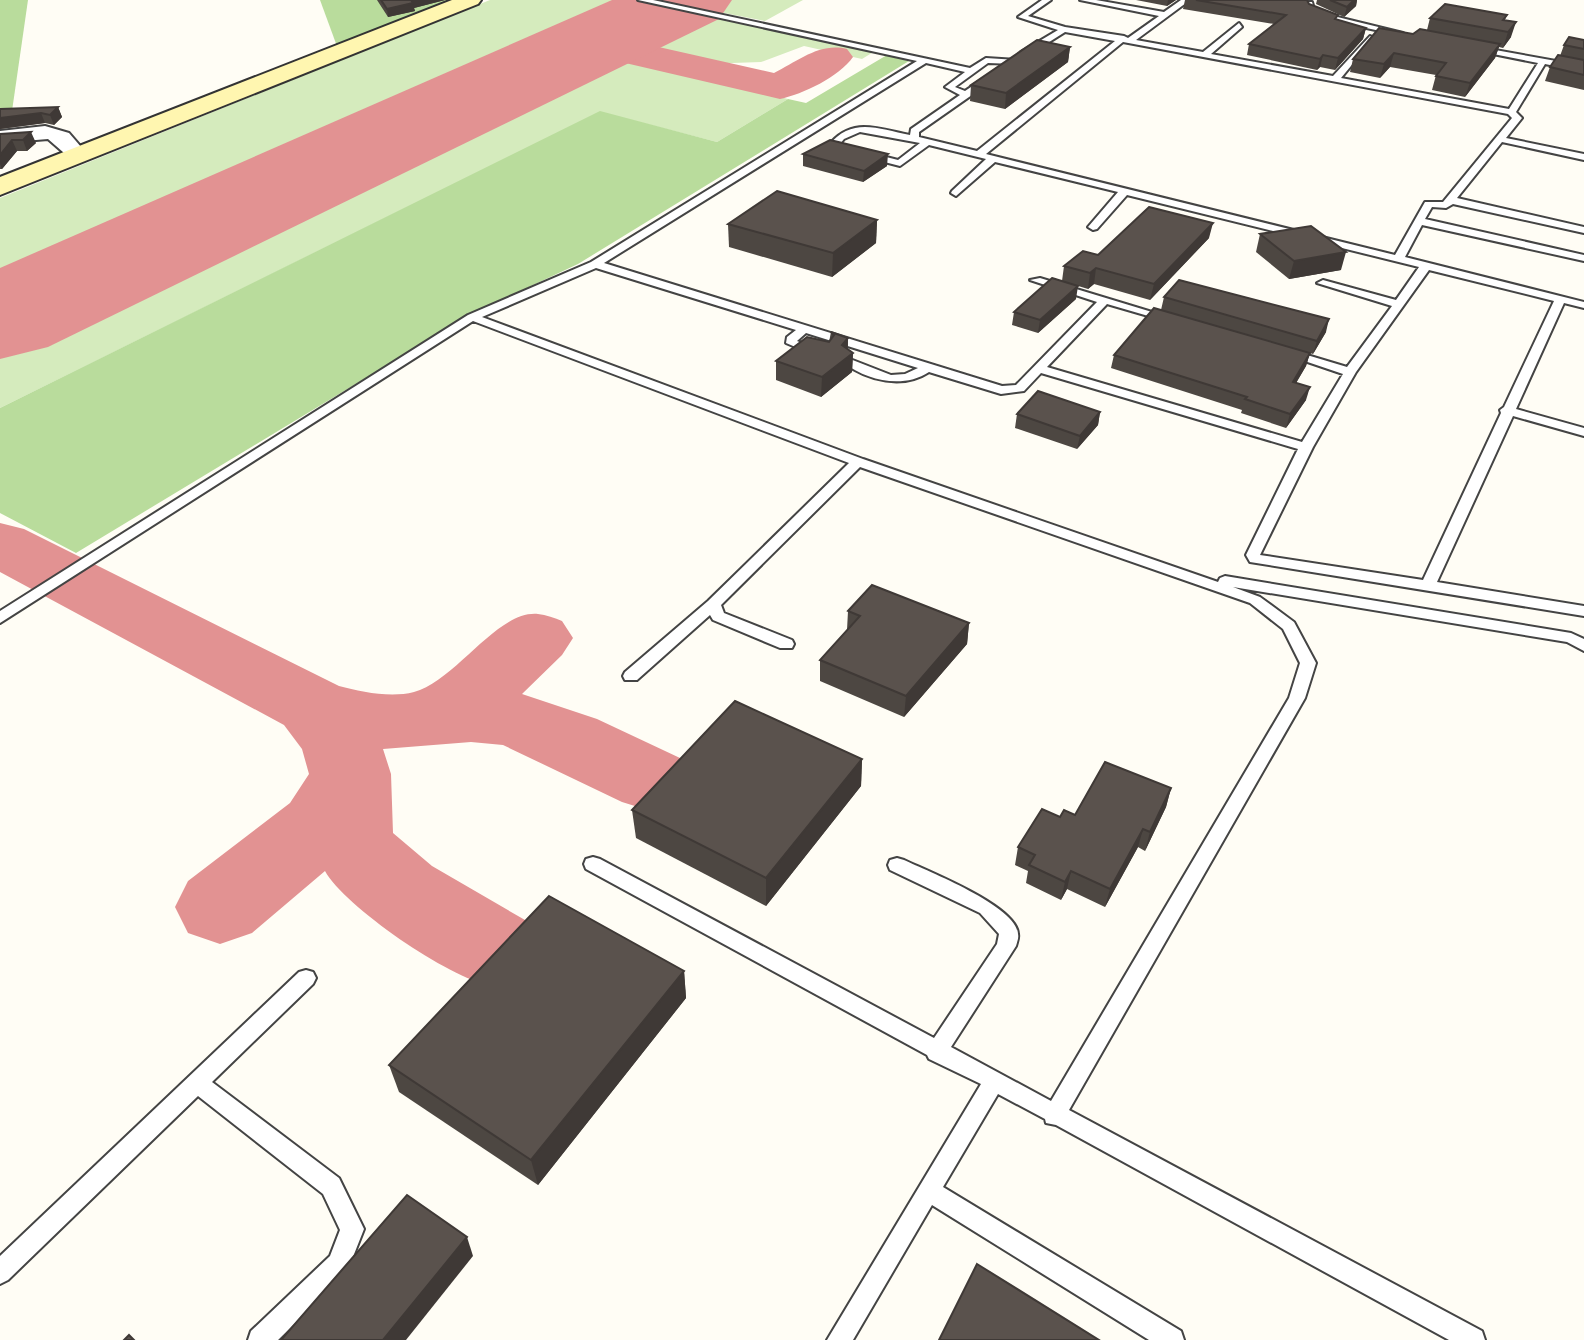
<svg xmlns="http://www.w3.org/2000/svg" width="1584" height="1340" font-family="'Roboto Serif',serif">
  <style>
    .green { fill: #d5ebbd }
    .forest { fill: #b9dc9c }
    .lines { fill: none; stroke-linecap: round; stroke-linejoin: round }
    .taxiway { fill: #e29292; fill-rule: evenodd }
    .runway { fill: #e29292; fill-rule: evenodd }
    .lane-casing { stroke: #444; stroke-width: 4 }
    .street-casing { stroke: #444; stroke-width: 4 }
    .secondary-casing { stroke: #333; stroke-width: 4 }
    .lane { fill: #fff; fill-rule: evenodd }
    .street { fill: #fff; fill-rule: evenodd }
    .secondary { fill: #fff6b0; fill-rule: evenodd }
    .wall { fill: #4d4742 }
    .shaded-wall { fill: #3f3936 }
    .building { fill: #5a524d; stroke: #3f3936; stroke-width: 2 }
  </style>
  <rect width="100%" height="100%" fill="#fffdf5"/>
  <g class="green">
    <path d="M490 0H667L0 304V198Z"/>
    <path d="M707 0H803L765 21 693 7Z"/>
    <path d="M686 10 875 51 862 59 804 46 761 62 703 64 670 57 637 44 640 32Z"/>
    <path d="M592 61H637L788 99 717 142 600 112 0 408V330L569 65Z"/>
  </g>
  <g class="forest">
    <path d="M0 0H28L12 111 0 112Z"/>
    <path d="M320 0H460L338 49Z"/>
    <path d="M887 55 909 61 578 264 473 313 76 553 0 513V408L600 111 717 142 788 99 806 103Z"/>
  </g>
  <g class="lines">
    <g class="taxiway">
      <path d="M592 32 774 73C798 61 820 42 847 49L853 57C839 77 803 94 780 99L578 52 573 44 578 36Z"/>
      <path d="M0 523 24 529 339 686C361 692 391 698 414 692 456 681 497 610 538 614 546 615 555 618 562 621L573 638 562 655 522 694 597 719 680 758 692 780 680 802 651 811 622 802 503 745 471 742 383 749 391 774 393 833 432 866 525 920 538 947 525 974C515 978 500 986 490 985 450 979 344 906 325 871L252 933 220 944 188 933 175 907 188 881 290 803 309 774 302 749 284 725 0 572Z"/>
    </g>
    <path class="runway" d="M612 0H732L719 19 48 347 0 359V268Z"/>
    <g class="lane-casing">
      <g id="lane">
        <path d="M638 0H653L970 68 986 58 1017 60 1018 62 1014 64 988 63 955 87 965 91 983 79H989V83L919 132V137L977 151 1115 41 1065 32 1027 56H1021V52L1058 30 1018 17 1042 0H1051L1028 16 1065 27 1124 36 1128 38 1159 16 1080 0H1096L1164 12 1181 0H1190L1136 40 1203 52 1239 23 1242 27 1211 54 1333 76 1370 36 1374 38 1341 78 1509 109 1538 63 1473 50V46L1584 66V72L1545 64 1516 112 1522 118 1506 138 1584 154V160L1502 142 1457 198 1584 227V233L1453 204 1446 208 1432 207 1425 219 1584 255V261L1422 225 1405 257 1584 302V308L1564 303 1516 409 1584 428V436L1513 416 1437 582 1584 606V616L1250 562 1246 555 1298 449 1041 373 1024 391 1001 394 929 372C903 389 868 381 844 363L850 359 891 375 905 374 918 368 806 333 797 341 822 351 820 354H812L786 343 787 337 796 330 596 268 482 317 863 459 1218 582 1220 578 1225 576 1571 633 1584 639V651L1567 642 1233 587 1260 597 1294 622 1316 663 1305 698 1069 1110 1482 1331 1485 1340H1449L1056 1125 1046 1123 1045 1119 998 1094 943 1187 1181 1331 1184 1340H1149L932 1205 853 1340H827L981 1084 929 1059 927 1055 586 869 584 864 586 859 593 857 600 859 934 1038 997 944 999 934 980 913 890 870 888 865 890 860 897 858 904 860C927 871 1017 906 1018 934 1019 938 1017 942 1016 946L951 1047 1051 1101 1289 698 1300 663 1283 629 1250 603 860 467 721 605 724 613 792 640 794 644 792 648H780L713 620 710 615 637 680H625L623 676 625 672 708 601 849 463 473 321 0 623V611L468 315 591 262 917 61ZM1123 42 1508 114 1512 118 1443 202H1425L1395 255 986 154ZM926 63 965 72 945 87 960 95 911 129 910 135C878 129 852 116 828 146L830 148 900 166 929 145 986 159 952 191 951 193 956 196 995 162 1118 192 1088 227 1093 230 1097 229 1127 195 1419 267 1396 300 1323 280 1317 283 1392 306 1347 367 1287 349 1281 353 1343 374 1302 442 1047 367 1107 304 1169 322 1175 319 1040 278 1030 280 1097 302 1016 385 1002 386 604 263ZM860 132 920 143 898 160 839 145 844 139ZM1429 270 1554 301 1504 407 1500 410 1501 413 1423 580 1260 555 1313 447 1356 372Z"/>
        <path d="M1306 2H1312L1314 9 1321 13 1403 33 1399 35 1315 17 1306 10Z"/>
        <path d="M306 970 313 972 316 978 313 984 212 1082 339 1178 364 1229 347 1272 278 1340H248L251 1331 330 1256 340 1230 323 1194 198 1096 8 1280 0 1284V1256L299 972Z"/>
      </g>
    </g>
    <g class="street-casing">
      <path id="street" d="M45 126 69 133 88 155 85 159H71L48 139 0 143V131Z"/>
    </g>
    <g class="secondary-casing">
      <path id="secondary" d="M452 0H481L478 4 0 195V177Z"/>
    </g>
    <use href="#lane" class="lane"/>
    <use href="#street" class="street"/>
    <use href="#secondary" class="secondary"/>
  </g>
  <g class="wall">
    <path d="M377 0H445L414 8 415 11 388 17Z"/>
    <path d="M1136 0H1176L1167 6Z"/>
    <path d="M1185 0H1307L1309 4 1337 20 1366 28 1363 39 1335 70 1320 67 1317 70 1247 55 1249 44 1274 24 1183 9Z"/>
    <path d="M1317 0H1357L1356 6 1344 17 1316 4Z"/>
    <path d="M1507 15 1505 20 1511 37 1503 48 1499 47 1495 58 1465 97 1432 90 1436 75 1390 67 1380 78 1350 72 1353 59 1427 30 1430 18Z"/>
    <path d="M1584 40V90L1545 81 1550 67 1560 56 1564 45Z"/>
    <path d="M1070 47 1068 62 1005 109 970 101 971 85Z"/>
    <path d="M58 107 62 117 54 125 45 123 0 129V109Z"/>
    <path d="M0 134 36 143 27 151H17L2 169H0Z"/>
    <path d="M803 154 887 166 863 182 803 166Z"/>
    <path d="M877 220 876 243 832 277 729 247 728 224Z"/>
    <path d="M1260 234 1341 270 1289 279 1256 252Z"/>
    <path d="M1209 238 1150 300 1094 284 1088 289 1062 281 1064 266 1098 255Z"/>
    <path d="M1164 297 1326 332 1313 354 1284 345 1310 353 1306 366 1296 383 1306 400 1286 428 1241 413 1242 410 1111 368 1114 355 1161 310Z"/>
    <path d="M1076 299 1038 333 1012 325 1014 312Z"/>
    <path d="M831 332 848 338V349L853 353 852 372 821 397 776 380V361L829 342Z"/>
    <path d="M1100 412 1098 425 1077 449 1015 428 1017 414Z"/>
    <path d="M848 611 969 623 967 644 904 717 820 681V660L847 630Z"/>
    <path d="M862 759 861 786 766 906 636 838 632 810Z"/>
    <path d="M1171 788 1166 807 1145 851 1138 847 1105 907 1067 889 1061 900 1026 883 1028 871 1015 865 1018 847 1060 817 1075 815Z"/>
    <path d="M684 971 686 998 538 1185 399 1092 389 1065Z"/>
  </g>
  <g class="shaded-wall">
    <path d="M411 0H445L414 8 415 11 388 17 387 9Z"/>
    <path d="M1168 0H1176L1167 6Z"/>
    <path d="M1354 0H1357L1356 6 1344 17 1347 7Z"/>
    <path d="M1516 22 1511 37 1503 48 1508 32Z"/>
    <path d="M1366 28 1363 39 1335 70 1338 58Z"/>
    <path d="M1500 44 1495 58 1465 97 1470 83Z"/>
    <path d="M1070 47 1068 62 1005 109 1006 93Z"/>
    <path d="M1394 53 1390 67 1380 78 1384 64Z"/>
    <path d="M1323 55 1320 67 1317 70 1320 59Z"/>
    <path d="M58 107 62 117 54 125 50 115Z"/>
    <path d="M41 113 45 123 0 129V118Z"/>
    <path d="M31 132 36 143 27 151 23 140Z"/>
    <path d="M12 140 17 151 2 169 0 164V155Z"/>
    <path d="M888 154 887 166 863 182 864 171Z"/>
    <path d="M877 220 876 243 832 277 833 253Z"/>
    <path d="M1213 223 1209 238 1150 300 1154 284Z"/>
    <path d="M1346 252 1341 270 1289 279 1294 261Z"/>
    <path d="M1096 268 1094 284 1088 289 1090 273Z"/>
    <path d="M1078 286 1076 299 1038 333 1040 320Z"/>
    <path d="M1329 319 1326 332 1313 354 1317 341Z"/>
    <path d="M848 338 847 357 853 353 852 372 821 397 822 377 842 345Z"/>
    <path d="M1310 353 1306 366 1289 395 1293 382Z"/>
    <path d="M1310 387 1306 400 1286 428 1290 414Z"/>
    <path d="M1100 412 1098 425 1077 449 1080 436Z"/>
    <path d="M969 623 967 644 904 717 906 696Z"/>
    <path d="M862 759 861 786 766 906V878Z"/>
    <path d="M1171 788 1166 807 1145 851 1150 832Z"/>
    <path d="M1143 829 1138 847 1105 907 1110 889Z"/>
    <path d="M1071 871 1067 889 1061 900 1065 882Z"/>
    <path d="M684 971 686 998 538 1185 531 1160Z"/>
    <path d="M467 1237 473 1256 406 1340H383Z"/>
  </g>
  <g class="building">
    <path d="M381 0H411L413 3 387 9Z"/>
    <path d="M1196 0H1307L1309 4 1338 15 1335 19 1366 28 1338 58 1323 55 1320 59 1249 44 1286 15Z"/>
    <path d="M1330 0H1354L1347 7Z"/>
    <path d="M1445 4 1507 15 1503 20 1516 22 1508 32 1430 18Z"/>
    <path d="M1379 28 1413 34 1420 29 1500 44 1470 83 1436 76 1446 63 1394 53 1384 64 1353 59Z"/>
    <path d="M1569 37 1584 40V49L1564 45Z"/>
    <path d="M1037 40 1070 47 1006 93 971 85Z"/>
    <path d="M1558 55 1584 60V75L1550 67Z"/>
    <path d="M58 107 50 115 41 113 0 118V109Z"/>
    <path d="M31 132 23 140H12L0 155V134Z"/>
    <path d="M830 140 888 154 864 171 803 154Z"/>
    <path d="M777 191 877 220 833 253 728 224Z"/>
    <path d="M1149 207 1213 223 1154 284 1096 268 1090 273 1064 266 1083 251 1098 255Z"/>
    <path d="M1311 226 1346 252 1294 261 1260 234Z"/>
    <path d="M1052 278 1078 286 1040 320 1014 312Z"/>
    <path d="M1179 280 1329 319 1317 341 1164 297Z"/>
    <path d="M1154 308 1310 353 1293 382 1310 387 1290 414 1245 399 1247 397 1114 355Z"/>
    <path d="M831 332 848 338 842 345 853 353 822 377 776 361 807 337 829 342 834 335Z"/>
    <path d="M1038 391 1100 412 1080 436 1017 414Z"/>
    <path d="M872 585 969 623 906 696 820 660 860 616 848 611Z"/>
    <path d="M735 701 862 759 766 878 632 810Z"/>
    <path d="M1105 762 1171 788 1150 832 1143 829 1110 889 1071 871 1065 882 1029 865 1035 855 1018 847 1042 809 1060 817 1064 810 1075 815Z"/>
    <path d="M549 896 684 971 531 1160 389 1065Z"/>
    <path d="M407 1195 467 1237 383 1340H281Z"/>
    <path d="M977 1264 1099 1340H939Z"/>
    <path d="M129 1335 134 1340H124Z"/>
  </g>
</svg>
